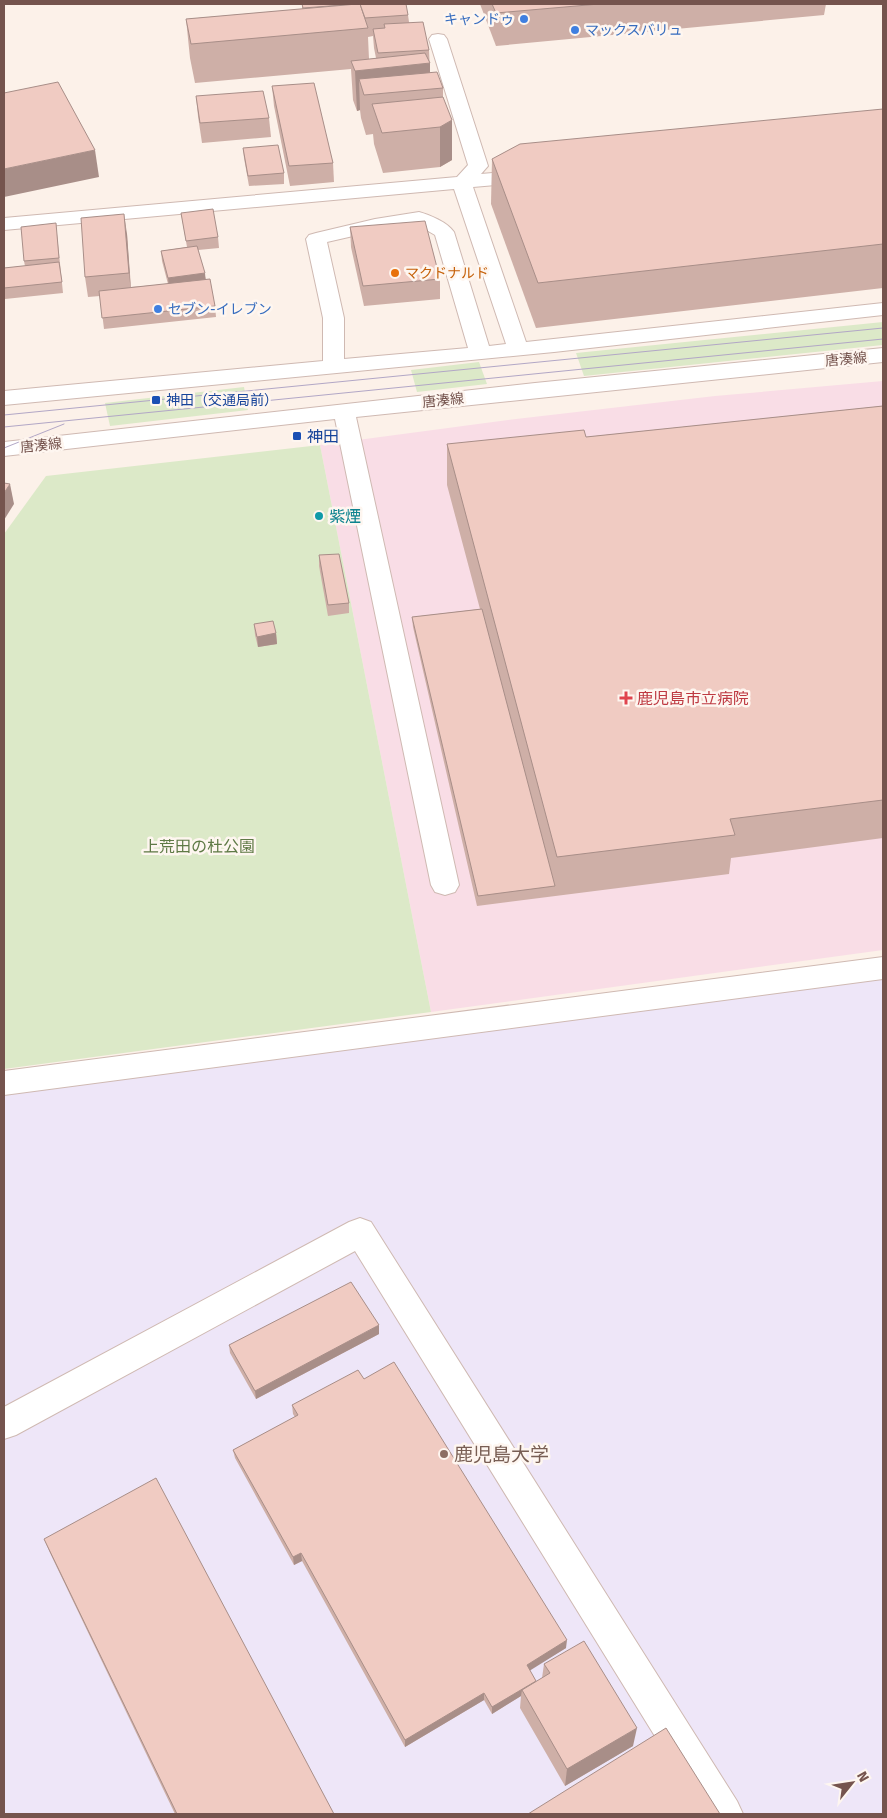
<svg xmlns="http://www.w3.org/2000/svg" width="887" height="1818" font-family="'Fira Sans','Noto Sans JP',sans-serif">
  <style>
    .education { fill: #eee6f8 }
    .medical { fill: #f9dde6 }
    .green { fill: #dce9c8 }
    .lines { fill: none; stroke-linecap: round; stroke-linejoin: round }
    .minor-casing { stroke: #cfb9b2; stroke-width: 2 }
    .minor { fill: #fff; fill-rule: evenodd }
    .tram { stroke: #b2a7c6; stroke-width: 1 }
    .wall { fill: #ceafa7; fill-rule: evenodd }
    .shaded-wall { fill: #a88e88 }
    .building { fill: #f0cbc2; stroke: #a88e88 }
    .shop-dot { fill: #3f7fe0; stroke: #fef6f0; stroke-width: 2 }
    .food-dot { fill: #e8710a; stroke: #fef6f0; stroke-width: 2 }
    .transit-dot { fill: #1a4fb4; stroke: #fef6f0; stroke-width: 2 }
    .culture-dot { fill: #0f9aa8; stroke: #fef6f0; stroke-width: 2 }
    .health-dot { fill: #e0444e; stroke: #fef6f0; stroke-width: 2 }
    .education-dot { fill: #8d6e63; stroke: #fef6f0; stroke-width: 2 }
    .labels { text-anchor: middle; stroke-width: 5; stroke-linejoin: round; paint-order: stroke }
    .far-shop-label { font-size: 14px; fill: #366cbe; stroke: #fef6f0; text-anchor: start }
    .far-food-label { font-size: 14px; fill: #c56008; stroke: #fef6f0; text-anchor: start }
    .far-street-label { font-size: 14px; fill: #75544e; stroke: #fef6f0 }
    .far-transit-label { font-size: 14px; fill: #164399; stroke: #fef6f0; text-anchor: start }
    .transit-label { font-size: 16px; fill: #164399; stroke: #fef6f0; text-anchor: start }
    .culture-label { font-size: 16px; fill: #0d838f; stroke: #fef6f0; text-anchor: start }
    .health-label { font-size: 16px; fill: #be3a42; stroke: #fef6f0; text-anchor: start }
    .park-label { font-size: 16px; fill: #5f7a46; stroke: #fef6f0 }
    .near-education-label { font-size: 19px; fill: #785e54; stroke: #fef6f0; text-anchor: start }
  </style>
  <rect width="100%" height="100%" fill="#fcf1e9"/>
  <path class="education" d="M883 976V1814H4V1093Z"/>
  <path class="medical" d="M883 381V950L431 1012 320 445 516 419 715 396Z"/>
  <g class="green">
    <path d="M883 322V345L584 376 576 353Z"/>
    <path d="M479 362 487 384 417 392 411 370Z"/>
    <path d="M244 387 248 410 110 426 105 403Z"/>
    <path d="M320 445 431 1012 4 1069V534L46 476Z"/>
  </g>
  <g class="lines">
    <g class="minor-casing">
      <g id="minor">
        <path d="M438 34 444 35 447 39 488 166 481 174 528 170 535 172 538 176 535 180 528 182 473 187 526 342 883 303V315L554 352 4 405V391L323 361V318L306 239 309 235 316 233 375 219 419 212C430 215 447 222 454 232L489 346 506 344 454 189 4 230V218L457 177 468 165 429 39 432 35ZM416 224 435 235 468 348 344 359V318L327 242 375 231Z"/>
        <path d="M883 348V362L356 417 459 885 455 892 445 895 435 892 431 885 335 419 4 456V442L535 383Z"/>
        <path d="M883 957V979L4 1095V1071Z"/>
        <path d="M360 1218 371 1222 737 1801 743 1814H703L355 1251 16 1435 4 1439V1407L349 1222Z"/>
      </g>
    </g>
    <use href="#minor" class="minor"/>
    <g class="tram">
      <path d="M4 415 883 328"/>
      <path d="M4 427 883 339"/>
      <path d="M4 448 64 424"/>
    </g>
  </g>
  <g class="wall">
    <path d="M302 4 408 15 409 22 429 50 430 72 443 88V97L452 160 440 167 383 173 374 144 373 134 366 135 361 118 360 110 357 111 353 100 351 69 195 83 190 58 186 19 302 9ZM373 36 374 48 376 58 369 59 368 37Z"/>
    <path d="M480 4H826L824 15 496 46Z"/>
    <path d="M272 86 333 163 334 182 290 186 274 106Z"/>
    <path d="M196 96 269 118 271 137 202 143 198 116Z"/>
    <path d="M883 109V288L536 328 491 204 492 159Z"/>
    <path d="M243 148 284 173V184L249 186 244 158Z"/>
    <path d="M181 213 218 237 219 248 198 250 206 280 215 306 216 317 104 329 100 296 88 297 85 277 127 234 131 287 168 284 162 261 161 251 187 247Z"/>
    <path d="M350 227 440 279V299L364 306 351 247Z"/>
    <path d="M57 234 63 293 5 299 4 292V268L25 266 24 261Z"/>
    <path d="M883 406V838L731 858 729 874 477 906 413 627 412 617 480 609 447 485V444L586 437Z"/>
    <path d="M319 555 349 603V613L328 616 319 566Z"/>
    <path d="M254 624 276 633 277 644 258 647 255 635Z"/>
    <path d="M379 1334 256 1399 230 1353 229 1345Z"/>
    <path d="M364 1379 566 1648 529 1670 536 1681V1682L542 1678 544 1664 633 1746 565 1786 520 1708 521 1696 492 1714 484 1700 405 1747 302 1561 294 1565 235 1458 233 1450 295 1417 293 1414 292 1405Z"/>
    <path d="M44 1539 334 1814H175L50 1553Z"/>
  </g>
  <g class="shaded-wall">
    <path d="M430 63V89L359 79 360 110 357 111 355 71Z"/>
    <path d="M452 120V160L440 167V127Z"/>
    <path d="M95 150 99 177 4 197V169Z"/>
    <path d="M124 214 127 234 131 293 129 273Z"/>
    <path d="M205 273 206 284 169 288 168 278Z"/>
    <path d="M10 484 14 504 4 520V493Z"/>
    <path d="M276 633 277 644 258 647 257 637Z"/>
    <path d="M379 1325V1334L256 1399 255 1391Z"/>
    <path d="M301 1553 302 1561 294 1565 293 1557Z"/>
    <path d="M567 1640 566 1648 526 1673 527 1665Z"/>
    <path d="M536 1681 535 1688 522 1690 521 1696 492 1714V1707Z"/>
    <path d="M484 1693V1700L405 1747V1740Z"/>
    <path d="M637 1728 633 1746 565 1786 567 1769Z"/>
  </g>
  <g class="building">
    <path d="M302 4H357L303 8Z"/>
    <path d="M357 4H360L368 28 191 44 186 19Z"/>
    <path d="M360 4H406L408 15 365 18Z"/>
    <path d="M492 4H599L496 13Z"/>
    <path d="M423 22 429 50 378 53 373 29 385 28 384 24Z"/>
    <path d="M425 53 430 63 355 71 351 61Z"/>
    <path d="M437 72 443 88 364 95 359 79Z"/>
    <path d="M58 82 95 150 4 169V93Z"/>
    <path d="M314 83 333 163 289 166 272 86Z"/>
    <path d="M263 91 269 118 200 123 196 96Z"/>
    <path d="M443 97 452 120 440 127 382 133 372 104Z"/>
    <path d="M883 109V244L538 283 492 159 520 144Z"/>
    <path d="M278 145 284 173 248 176 243 148Z"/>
    <path d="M213 209 218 237 186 241 181 213Z"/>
    <path d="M124 214 129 273 85 277 81 218Z"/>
    <path d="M425 221 440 279 363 286 350 227Z"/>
    <path d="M56 223 59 258 24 261 21 227Z"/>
    <path d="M197 246 205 273 168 278 161 251Z"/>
    <path d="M59 262 62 282 4 288V268Z"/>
    <path d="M210 279 215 306 102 318 99 291Z"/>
    <path d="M883 406V800L730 819 735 835 557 857 447 444 584 430 586 437Z"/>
    <path d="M4 483 10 484 4 493Z"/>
    <path d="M339 554 349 603 328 605 319 555Z"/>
    <path d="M482 609 555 886 478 896 412 617Z"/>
    <path d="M273 621 276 633 257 637 254 624Z"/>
    <path d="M351 1282 379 1325 255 1391 229 1345Z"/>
    <path d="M394 1362 567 1640 527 1665 536 1681 492 1707 484 1693 405 1740 301 1553 293 1557 233 1450 298 1415 292 1405 358 1370 364 1379Z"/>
    <path d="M156 1478 334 1814H177L44 1539Z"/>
    <path d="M584 1641 637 1728 567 1769 522 1690 550 1673 544 1664Z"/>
    <path d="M666 1728 720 1814H528Z"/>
  </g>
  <g class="shop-dot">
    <circle cx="524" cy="19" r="5"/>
    <circle cx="575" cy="30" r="5"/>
    <circle cx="158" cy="309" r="5"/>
  </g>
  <circle class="food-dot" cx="395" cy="273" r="5"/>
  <g class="transit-dot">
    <rect x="151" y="395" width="10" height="10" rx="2.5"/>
    <rect x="292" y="431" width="10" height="10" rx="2.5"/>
  </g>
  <circle class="culture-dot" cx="319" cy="516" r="5"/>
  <path class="health-dot" d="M623.5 690.5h5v5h5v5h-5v5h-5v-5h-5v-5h5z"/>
  <circle class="education-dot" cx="444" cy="1454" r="5"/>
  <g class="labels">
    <g class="far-shop-label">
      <text x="514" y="24" text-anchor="end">キャンドゥ</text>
      <text x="585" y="35">マックスバリュ</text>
      <text x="168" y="314">セブン-イレブン</text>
    </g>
    <g class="far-food-label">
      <text x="405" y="278">マクドナルド</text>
    </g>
    <g class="far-street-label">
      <text transform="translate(846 359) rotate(-5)" y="5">唐湊線</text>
      <text transform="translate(443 400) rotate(-6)" y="5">唐湊線</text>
      <text transform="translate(41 445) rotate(-6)" y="5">唐湊線</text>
    </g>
    <g class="far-transit-label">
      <text x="166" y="405">神田（交通局前）</text>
    </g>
    <g class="transit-label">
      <text x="307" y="442">神田</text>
    </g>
    <g class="culture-label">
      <text x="329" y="522">紫煙</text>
    </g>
    <g class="health-label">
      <text x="637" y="704">鹿児島市立病院</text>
    </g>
    <g class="park-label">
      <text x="199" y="852">上荒田の杜公園</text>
    </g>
    <g class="near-education-label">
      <text x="454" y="1461">鹿児島大学</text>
    </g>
  </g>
  <rect width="887" height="1818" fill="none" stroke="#75544e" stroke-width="10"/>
  <g transform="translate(852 1783) rotate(60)" stroke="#fef6f0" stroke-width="4" paint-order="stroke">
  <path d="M0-4L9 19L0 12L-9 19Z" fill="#75544e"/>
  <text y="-8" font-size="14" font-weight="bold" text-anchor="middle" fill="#75544e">N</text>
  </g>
</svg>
